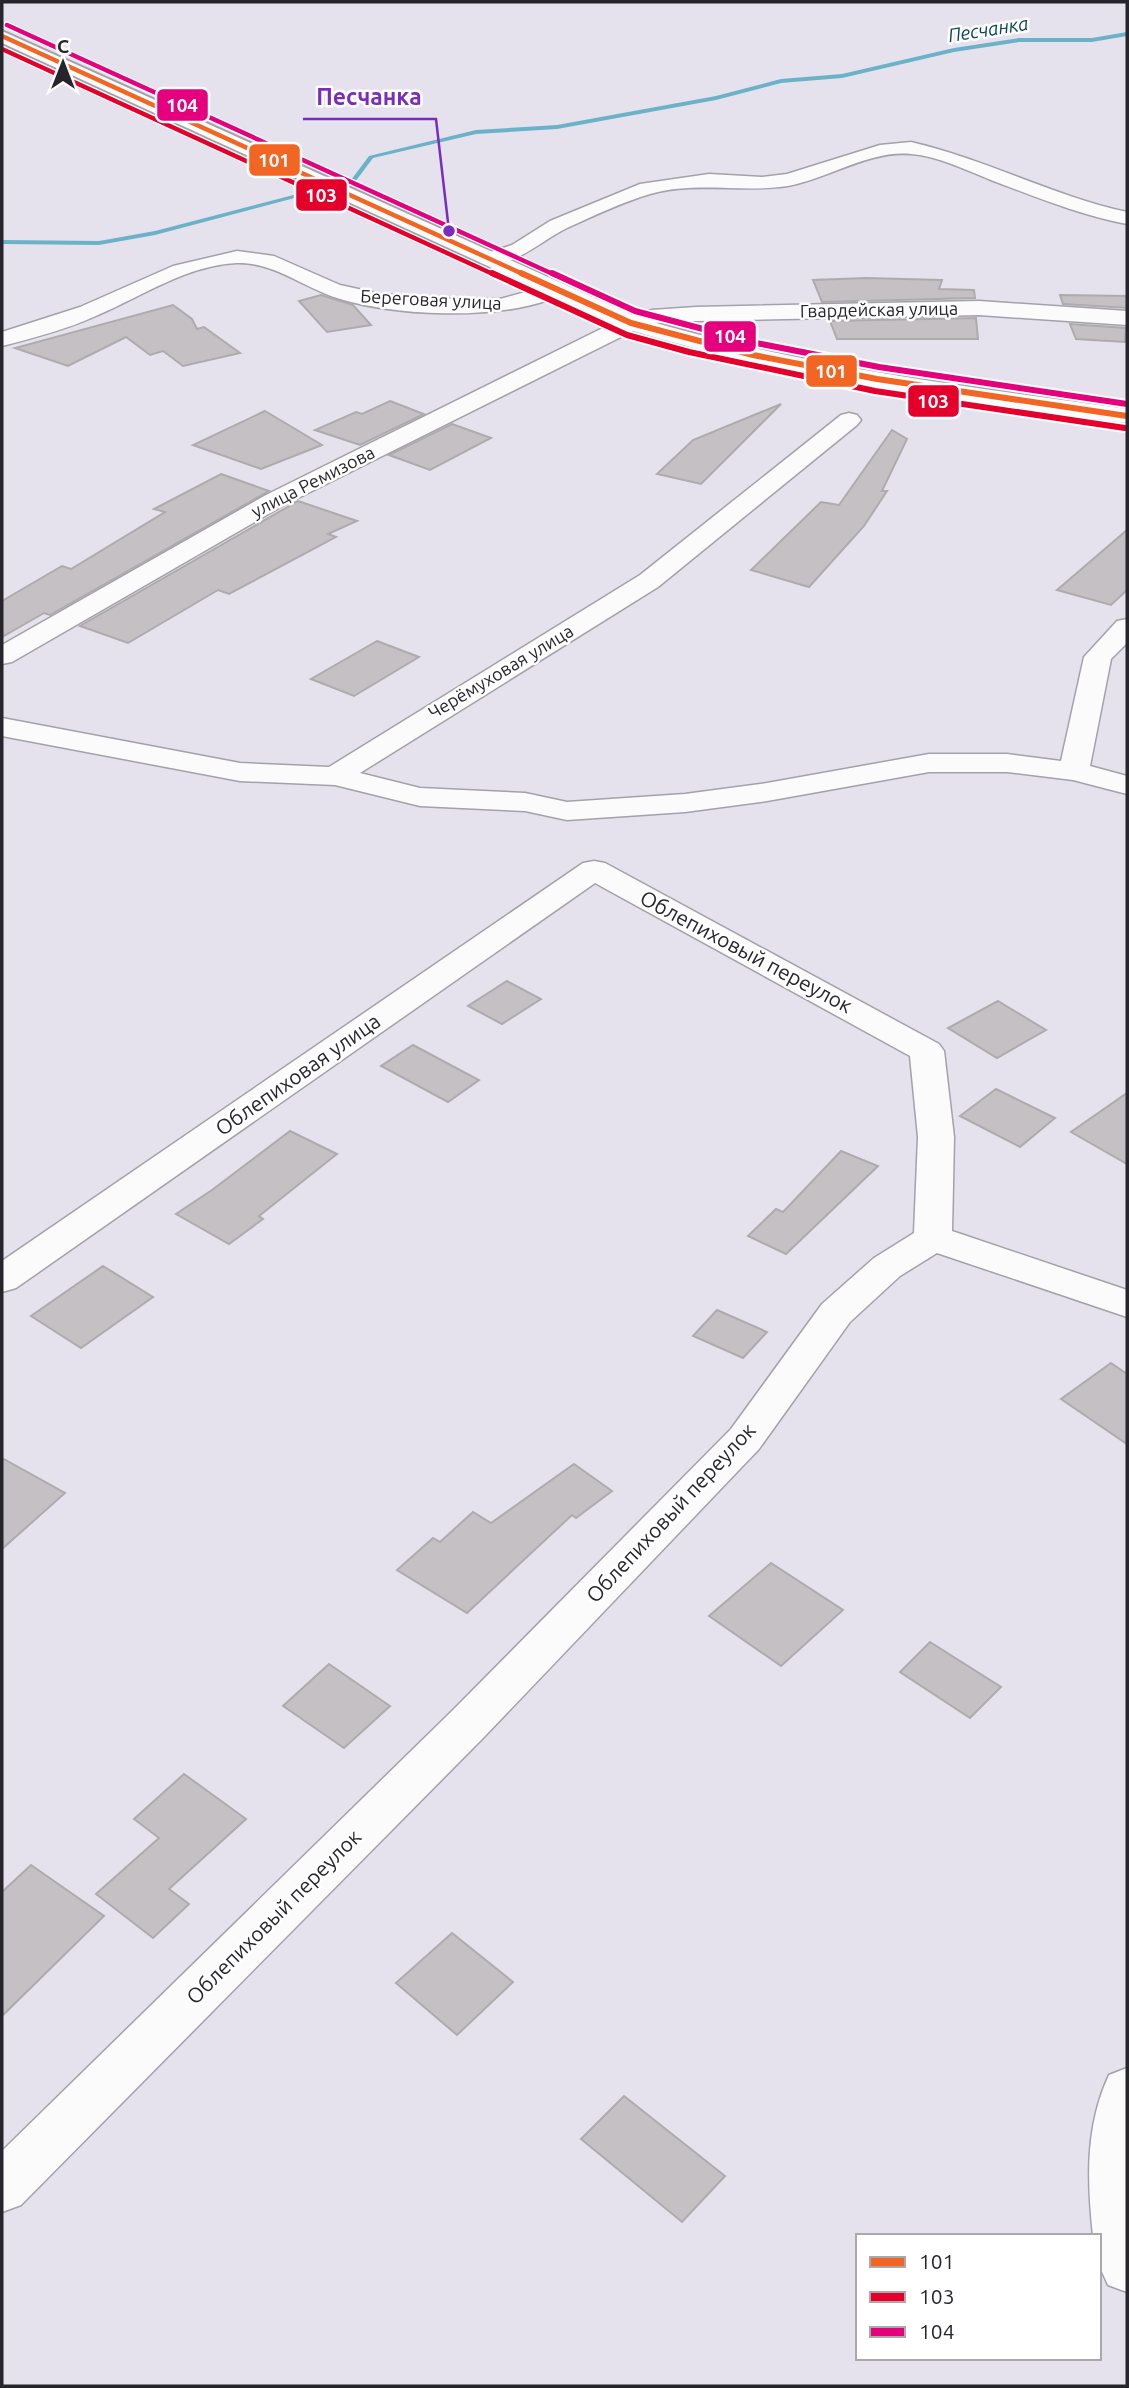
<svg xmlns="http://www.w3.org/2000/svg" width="1129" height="2388" font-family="Ubuntu,sans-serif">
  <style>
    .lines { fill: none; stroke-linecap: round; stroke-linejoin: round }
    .stream { fill: #6bb2c9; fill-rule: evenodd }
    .building { fill: #c5c0c3; stroke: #afaaad; stroke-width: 2 }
    .street-casing { stroke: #a3a1a9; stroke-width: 3 }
    .highway-casing { stroke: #a3a1a9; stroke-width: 4 }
    .street { fill: #fbfbfc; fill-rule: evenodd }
    .highway { fill: #fbfbfc; fill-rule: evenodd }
    .bus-1-far1-casing { stroke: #fff; stroke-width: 7 }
    .bus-1-casing { stroke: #fff; stroke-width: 10 }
    .bus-2-far1-casing { stroke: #fff; stroke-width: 7 }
    .bus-2-casing { stroke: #fff; stroke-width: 10 }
    .bus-3-far1-casing { stroke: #fff; stroke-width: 7 }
    .bus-3-casing { stroke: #fff; stroke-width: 10 }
    .bus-1-far1 { stroke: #f26522; stroke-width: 4.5 }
    .bus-1 { stroke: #f26522; stroke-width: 6 }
    .bus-2-far1 { stroke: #e4002b; stroke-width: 4.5 }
    .bus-2 { stroke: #e4002b; stroke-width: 6 }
    .bus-3-far1 { stroke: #e5007d; stroke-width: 4.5 }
    .bus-3 { stroke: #e5007d; stroke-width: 6 }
    .labels { text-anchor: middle; stroke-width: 5; stroke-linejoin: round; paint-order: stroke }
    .far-street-label { font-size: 18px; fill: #27252c; stroke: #fff }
    .far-water-label { font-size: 19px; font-style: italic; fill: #0a4756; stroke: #fff }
    .street-label { font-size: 21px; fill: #27252c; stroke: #fff }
    .leader { fill: none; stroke: #7b2cbf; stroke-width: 2.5 }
    .callout-dot { fill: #7b2cbf; stroke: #fff; stroke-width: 2.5 }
    .callout-label { font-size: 23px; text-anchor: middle; font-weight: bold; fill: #7b2cbf; stroke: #fff; stroke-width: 5; stroke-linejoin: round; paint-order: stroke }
    .line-badge { stroke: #fff; stroke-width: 2.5 }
    .badge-label { font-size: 19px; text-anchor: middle; font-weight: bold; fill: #fff }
  </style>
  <rect width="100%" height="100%" fill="#e5e2ed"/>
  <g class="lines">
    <path class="stream" d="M1127 32V36L1092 42H1019L954 52 842 78 781 83 716 100 557 129 476 134 373 158 355 182 155 235 99 245 2 244V240L99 241 155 231 351 180 369 156 476 130 557 125 716 96 781 79 842 74 954 48 1019 38H1092Z"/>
  </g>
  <g class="building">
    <path d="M866 278 942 280 939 289 974 290 975 298 822 302 813 280Z"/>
    <path d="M321 295 353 305 371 325 327 332 299 301Z"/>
    <path d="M1060 295 1127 296V308L1063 304Z"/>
    <path d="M173 305 192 319 197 329 204 327 240 353 183 366 163 351 150 355 126 337 68 366 15 348Z"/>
    <path d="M976 318 978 339H837L830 321Z"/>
    <path d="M1070 324 1126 328 1125 342 1076 339Z"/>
    <path d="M390 401 424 414 360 445 315 430 356 412 362 414Z"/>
    <path d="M781 404 701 484 657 474 693 440Z"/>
    <path d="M265 411 322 445 261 469 193 445Z"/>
    <path d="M452 424 491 438 430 470 389 455Z"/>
    <path d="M892 430 907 439 882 491H887L864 526 809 587 751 570 821 502 839 505Z"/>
    <path d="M221 474 269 491 50 615 44 613 2 637V601L62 566 71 569 165 512 154 509Z"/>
    <path d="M298 501 357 521 328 534 336 537 229 594 218 590 128 643 80 626Z"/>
    <path d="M1127 530V590L1111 605 1057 590Z"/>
    <path d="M377 641 419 657 354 696 311 679Z"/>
    <path d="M507 981 541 999 502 1024 468 1006Z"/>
    <path d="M998 1001 1046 1030 997 1058 948 1028Z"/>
    <path d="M413 1045 479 1080 448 1102 381 1066Z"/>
    <path d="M996 1089 1055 1118 1020 1147 960 1116Z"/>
    <path d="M1127 1093V1164L1071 1132Z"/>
    <path d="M290 1131 337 1154 259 1216 263 1219 229 1244 176 1214 212 1190Z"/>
    <path d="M841 1151 878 1166 786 1254 748 1236 776 1209 783 1212Z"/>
    <path d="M103 1266 153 1297 81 1348 31 1316Z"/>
    <path d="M717 1310 767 1332 743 1358 693 1336Z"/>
    <path d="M1111 1363 1127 1374V1444L1061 1399Z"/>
    <path d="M2 1458 65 1493 2 1549Z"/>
    <path d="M574 1464 612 1491 576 1518 572 1515 467 1613 397 1570 433 1538 440 1542 473 1512 491 1523Z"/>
    <path d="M771 1563 843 1610 781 1666 709 1616Z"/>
    <path d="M930 1642 1001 1687 970 1718 900 1672Z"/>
    <path d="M329 1664 390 1706 344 1748 283 1706Z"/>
    <path d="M184 1774 246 1819 169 1889 189 1904 153 1938 96 1894 159 1838 134 1819Z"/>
    <path d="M31 1865 104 1916 2 2016V1892Z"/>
    <path d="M452 1933 513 1982 457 2035 396 1983Z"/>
    <path d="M624 2096 725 2176 682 2222 581 2139Z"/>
  </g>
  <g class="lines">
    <g class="street-casing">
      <g id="street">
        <path d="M911 142C985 159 1053 196 1127 212V224C1080 215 1036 197 991 180 966 170 938 156 911 154 869 150 828 179 788 186 742 193 696 181 650 194 623 202 593 216 567 228 542 240 510 271 481 263L478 259 481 255 512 245 550 221 640 184 709 174 762 177 787 174 880 145Z"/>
        <path d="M237 251 274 256 340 285 381 294 456 299H500L555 284 563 285 566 290C561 296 555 297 548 300 492 320 394 316 337 298 304 288 274 262 237 263 188 265 142 296 98 315 68 329 34 338 2 346V332L80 307 173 266Z"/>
        <path d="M979 301 1127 311V325L979 315 696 321 653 323 639 328 284 505 12 662 2 664V645L266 495 623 318 652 310 696 307Z"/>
        <path d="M849 413 857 415 861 420 857 425 658 587 360 773 420 788 525 793 567 802 685 794 767 783 929 754H1007L1061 761 1084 657 1117 621 1127 619V643L1111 659 1090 766 1127 776V794L1073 780 1007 772H929L767 801 685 812 567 820 525 811 420 806 335 785 240 781 2 736V718L240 763 329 767 640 575 841 415Z"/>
        <path d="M594 861 605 863 939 1044 944 1051 954 1137 952 1231 1127 1290V1317L937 1253 900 1276 850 1322 759 1449 485 1736 21 2205 2 2212V2151L453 1710 731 1429 822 1304 874 1258 914 1233 918 1137 910 1056 595 883 16 1288 2 1292V1261L583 863Z"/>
        <path d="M1127 2068V2292L1108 2285 1099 2265V2236H1093C1087 2180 1085 2127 1109 2075Z"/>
      </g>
    </g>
    <g class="highway-casing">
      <path id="highway" d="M2 31 639 318C799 366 962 386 1127 409V423C957 403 787 378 623 328L2 43Z"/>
    </g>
    <use href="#street" class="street"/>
    <use href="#highway" class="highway"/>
    <g class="bus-1-far1-casing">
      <path id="bus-1-far1" d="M2 36 525 275"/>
    </g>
    <g class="bus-1-casing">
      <path id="bus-1" d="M521 273 631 323 753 355 877 379 1127 416"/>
    </g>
    <g class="bus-2-far1-casing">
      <path id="bus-2-far1" d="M2 49 495 275"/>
    </g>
    <g class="bus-2-casing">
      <path id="bus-2" d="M492 273 627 335 689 352 875 391 1125 428"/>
    </g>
    <g class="bus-3-far1-casing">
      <path id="bus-3-far1" d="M7 25 555 275"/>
    </g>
    <g class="bus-3-casing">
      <path id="bus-3" d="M552 273 635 311 756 343 879 367 1127 404"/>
    </g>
    <use href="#bus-1-far1" class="bus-1-far1"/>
    <use href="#bus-1" class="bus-1"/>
    <use href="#bus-2-far1" class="bus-2-far1"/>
    <use href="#bus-2" class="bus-2"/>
    <use href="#bus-3-far1" class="bus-3-far1"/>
    <use href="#bus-3" class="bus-3"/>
  </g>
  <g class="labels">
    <g class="far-street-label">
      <text transform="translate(431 300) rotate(3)" y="6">Береговая улица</text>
      <text transform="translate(879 310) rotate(-1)" y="6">Гвардейская улица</text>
      <text transform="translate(313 482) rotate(-27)" y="6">улица Ремизова</text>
      <text transform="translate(501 672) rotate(-31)" y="6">Черёмуховая улица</text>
    </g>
    <g class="far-water-label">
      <text transform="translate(988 29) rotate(-9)" y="7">Песчанка</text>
    </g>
    <g class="street-label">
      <text transform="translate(746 952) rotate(28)" y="7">Облепиховый переулок</text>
      <text transform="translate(298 1075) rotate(-35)" y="7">Облепиховая улица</text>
      <text transform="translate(671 1513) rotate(-47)" y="7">Облепиховый переулок</text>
      <text transform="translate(274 1917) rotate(-45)" y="7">Облепиховый переулок</text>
    </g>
  </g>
  <path class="leader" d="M449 231L436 119H303"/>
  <circle class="callout-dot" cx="449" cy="231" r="7"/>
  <g class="callout-label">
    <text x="369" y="105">Песчанка</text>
  </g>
  <g class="line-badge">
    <rect x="156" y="88" width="53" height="34" rx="7" fill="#e5007d"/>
    <rect x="248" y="143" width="53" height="34" rx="7" fill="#f26522"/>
    <rect x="295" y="178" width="53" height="34" rx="7" fill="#e4002b"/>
    <rect x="703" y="320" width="54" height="33" rx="7" fill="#e5007d"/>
    <rect x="805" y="354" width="53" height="34" rx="7" fill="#f26522"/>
    <rect x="907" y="384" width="53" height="34" rx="7" fill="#e4002b"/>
  </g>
  <g class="badge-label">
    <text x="182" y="112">104</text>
    <text x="274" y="167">101</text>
    <text x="321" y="202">103</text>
    <text x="730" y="343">104</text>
    <text x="831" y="378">101</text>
    <text x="933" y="408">103</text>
  </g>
  <rect width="1129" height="2388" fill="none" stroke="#27252c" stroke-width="7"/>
  <rect x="856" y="2234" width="245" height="126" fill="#ffffff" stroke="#a9a8ab" stroke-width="2"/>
  <rect x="870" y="2257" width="35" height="10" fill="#f26522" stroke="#a9a8ab" stroke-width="2"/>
  <text x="919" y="2269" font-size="21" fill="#27252c">101</text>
  <rect x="870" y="2292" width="35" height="10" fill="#e4002b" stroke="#a9a8ab" stroke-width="2"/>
  <text x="919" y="2304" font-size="21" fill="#27252c">103</text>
  <rect x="870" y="2327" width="35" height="10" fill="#e5007d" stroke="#a9a8ab" stroke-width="2"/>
  <text x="919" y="2339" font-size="21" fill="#27252c">104</text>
  <g transform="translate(63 63)" stroke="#ffffff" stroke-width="5" paint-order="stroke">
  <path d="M0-5L12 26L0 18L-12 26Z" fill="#27252c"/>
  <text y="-10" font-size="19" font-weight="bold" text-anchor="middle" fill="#27252c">С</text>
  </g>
</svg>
